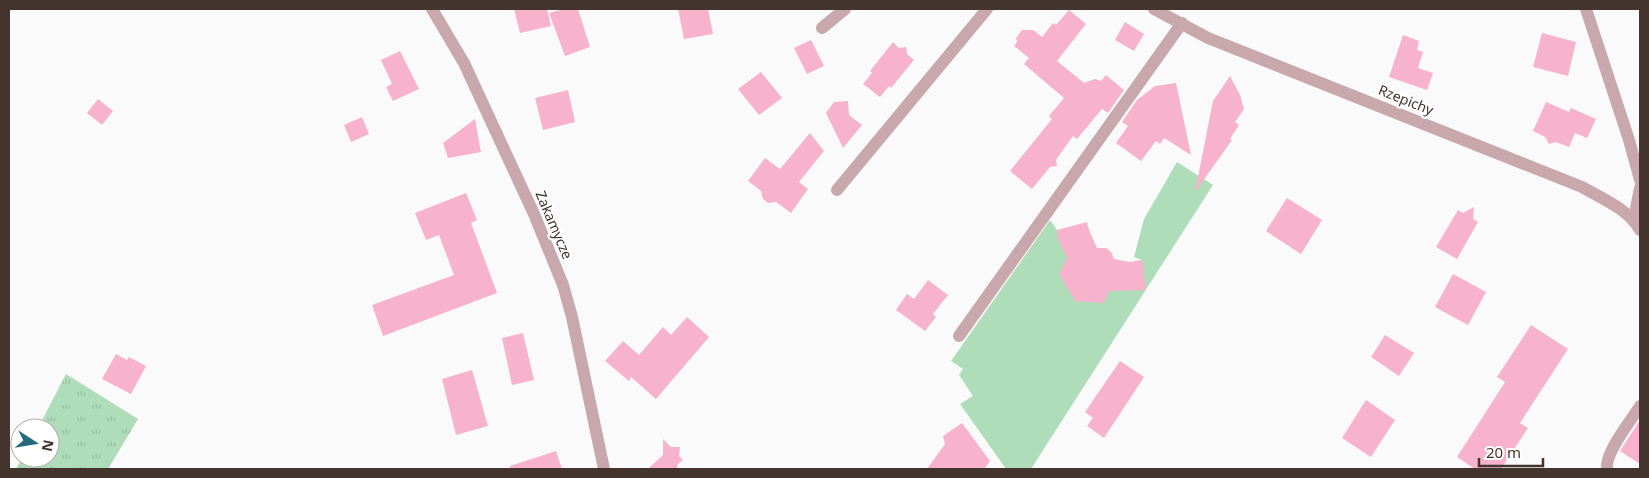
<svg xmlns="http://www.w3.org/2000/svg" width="1649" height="478" font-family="'Noto Sans',sans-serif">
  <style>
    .grass { fill: url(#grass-tufts) }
    .garden { fill: #afddba }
    .building { fill: #f7b3cc }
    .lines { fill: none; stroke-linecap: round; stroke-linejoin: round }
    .service { stroke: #c8a8ad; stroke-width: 12 }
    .minor { stroke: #c8a8ad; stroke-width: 12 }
    .tertiary { stroke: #c8a8ad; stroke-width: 12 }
    .labels { text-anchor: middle; stroke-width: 4.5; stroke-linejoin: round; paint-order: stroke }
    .street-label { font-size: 14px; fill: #43352d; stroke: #fff }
  </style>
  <defs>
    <pattern id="grass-tufts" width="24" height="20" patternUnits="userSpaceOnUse" patternTransform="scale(1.25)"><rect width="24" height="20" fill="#afddba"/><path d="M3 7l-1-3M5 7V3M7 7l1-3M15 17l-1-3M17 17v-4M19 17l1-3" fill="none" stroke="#98bea0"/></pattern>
  </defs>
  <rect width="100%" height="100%" fill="#fafafa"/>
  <path class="grass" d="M66 374 138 419 108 469H16L22 458H50V428H38Z"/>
  <path class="garden" d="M1177 162 1213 185 1031 469H1006L960 404 973 396 959 375 963 369 951 361 1050 220 1057 230 1070 262 1110 290 1142 260 1134 257 1144 219Z"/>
  <g class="building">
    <path d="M514 9H547L551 26 520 33Z"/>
    <path d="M565 9H578L590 47 565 56 549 13Z"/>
    <path d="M678 9H708L713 34 684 39Z"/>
    <path d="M1069 10 1086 24 1057 61 1084 83 1095 79 1101 81 1106 75 1124 90 1108 113 1102 109 1077 139 1073 136 1056 160 1057 166 1050 167 1032 189 1010 171 1052 119 1049 116 1064 98 1024 64 1029 58 1014 46 1017 42 1016 38 1022 30H1033L1042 37 1053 23 1056 25Z"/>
    <path d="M1125 22 1144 34 1134 51 1115 40Z"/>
    <path d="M1542 33 1576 42 1568 76 1533 67Z"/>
    <path d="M1403 35 1419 41 1417 50 1423 52 1418 68 1433 73 1427 90 1389 77Z"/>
    <path d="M811 40 824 66 807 74 794 48Z"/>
    <path d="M893 42 899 48 906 47 907 54 914 60 891 88 889 86 880 97 863 84 872 73 870 71Z"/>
    <path d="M400 51 419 89 393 101 386 87 392 84 381 60Z"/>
    <path d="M761 72 782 98 759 115 738 89Z"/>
    <path d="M1230 76 1240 95 1244 109 1235 122 1239 125 1230 139 1232 140 1195 192 1213 101Z"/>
    <path d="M1176 83 1191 155 1164 138 1160 144 1156 141 1141 161 1116 143 1128 126 1122 122 1137 100 1155 86Z"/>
    <path d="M568 90 575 122 543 130 535 98Z"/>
    <path d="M98 99 113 111 102 125 87 113Z"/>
    <path d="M848 101 849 115 862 125 843 148 826 113 834 102Z"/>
    <path d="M1546 102 1569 112 1571 108 1596 119 1587 138 1575 133 1569 147 1556 142 1549 144 1545 137 1533 131Z"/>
    <path d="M362 117 369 134 351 142 344 125Z"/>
    <path d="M475 119 481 152 448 158 443 143Z"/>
    <path d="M810 133 824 151 799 182 808 189 791 213 776 202 768 203 763 199 761 191 748 181 765 158 780 169Z"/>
    <path d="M466 193 477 220 471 223 497 293 383 336 372 305 454 275 439 235 426 240 415 213Z"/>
    <path d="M1287 198 1322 220 1301 254 1266 231Z"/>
    <path d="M1474 207 1473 219 1478 222 1457 259 1436 247 1458 210 1463 213Z"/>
    <path d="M1087 222 1089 230 1097 248H1106L1111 252 1114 259 1129 262 1142 260 1146 290 1109 291 1104 303 1075 301 1059 274 1067 258 1059 242 1057 230Z"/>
    <path d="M1453 274 1486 292 1468 325 1435 307Z"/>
    <path d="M928 280 948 295 933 314 936 317 925 331 896 310 907 294 914 299Z"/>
    <path d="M687 317 709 337 656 399 631 377 629 381 605 361 623 341 639 355 663 327 671 335Z"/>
    <path d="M1531 325 1568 349 1520 423 1528 428 1501 469H1475L1457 457 1505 382 1497 377Z"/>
    <path d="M523 333 534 380 512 385 502 338Z"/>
    <path d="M1385 335 1414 353 1399 376 1371 357Z"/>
    <path d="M116 354 127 360 129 357 146 366 131 394 102 379Z"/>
    <path d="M1120 361 1144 377 1104 438 1087 426 1093 418 1085 412Z"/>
    <path d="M472 370 488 426 456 435 442 379Z"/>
    <path d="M1366 400 1395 420 1371 457 1342 438Z"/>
    <path d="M1640 420V464L1620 451Z"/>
    <path d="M962 423 990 461 984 469H927L945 444 943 436Z"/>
    <path d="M663 439 671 447H680L679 456 683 460 678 464 677 469H648L663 455Z"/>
    <path d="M556 451 562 469H510V466Z"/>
  </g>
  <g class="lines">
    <g class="service">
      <path d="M822 28 845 9"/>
      <path d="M837 190 987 9"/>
      <path d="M959 336 1182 23"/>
      <path d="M1607 469C1605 452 1631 421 1640 406"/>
    </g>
    <g class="minor">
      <path d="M432 9 464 63 534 214 563 285 572 317 604 469"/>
      <path d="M1586 9 1629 140 1640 180"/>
      <path d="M1634 219 1640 188"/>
    </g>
    <path class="tertiary" d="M1154 9 1208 38 1582 187C1603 199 1628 209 1640 230"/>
  </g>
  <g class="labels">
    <g class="street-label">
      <text transform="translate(1406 100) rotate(22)" y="5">Rzepichy</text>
      <text transform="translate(554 225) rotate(67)" y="5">Zakamycze</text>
    </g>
  </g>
  <rect width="1649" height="478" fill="none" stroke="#43352d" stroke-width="20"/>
  <g transform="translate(35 443) rotate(102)"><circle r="24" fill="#ffffff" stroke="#b4aeab"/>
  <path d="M0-4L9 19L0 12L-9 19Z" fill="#236b78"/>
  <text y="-8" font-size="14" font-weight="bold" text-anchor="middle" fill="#43352d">N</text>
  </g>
  <path d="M1479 458v8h64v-8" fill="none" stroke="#43352d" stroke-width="2.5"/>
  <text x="1486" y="458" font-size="15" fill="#43352d" stroke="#ffffff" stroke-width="4" paint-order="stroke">20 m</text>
</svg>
